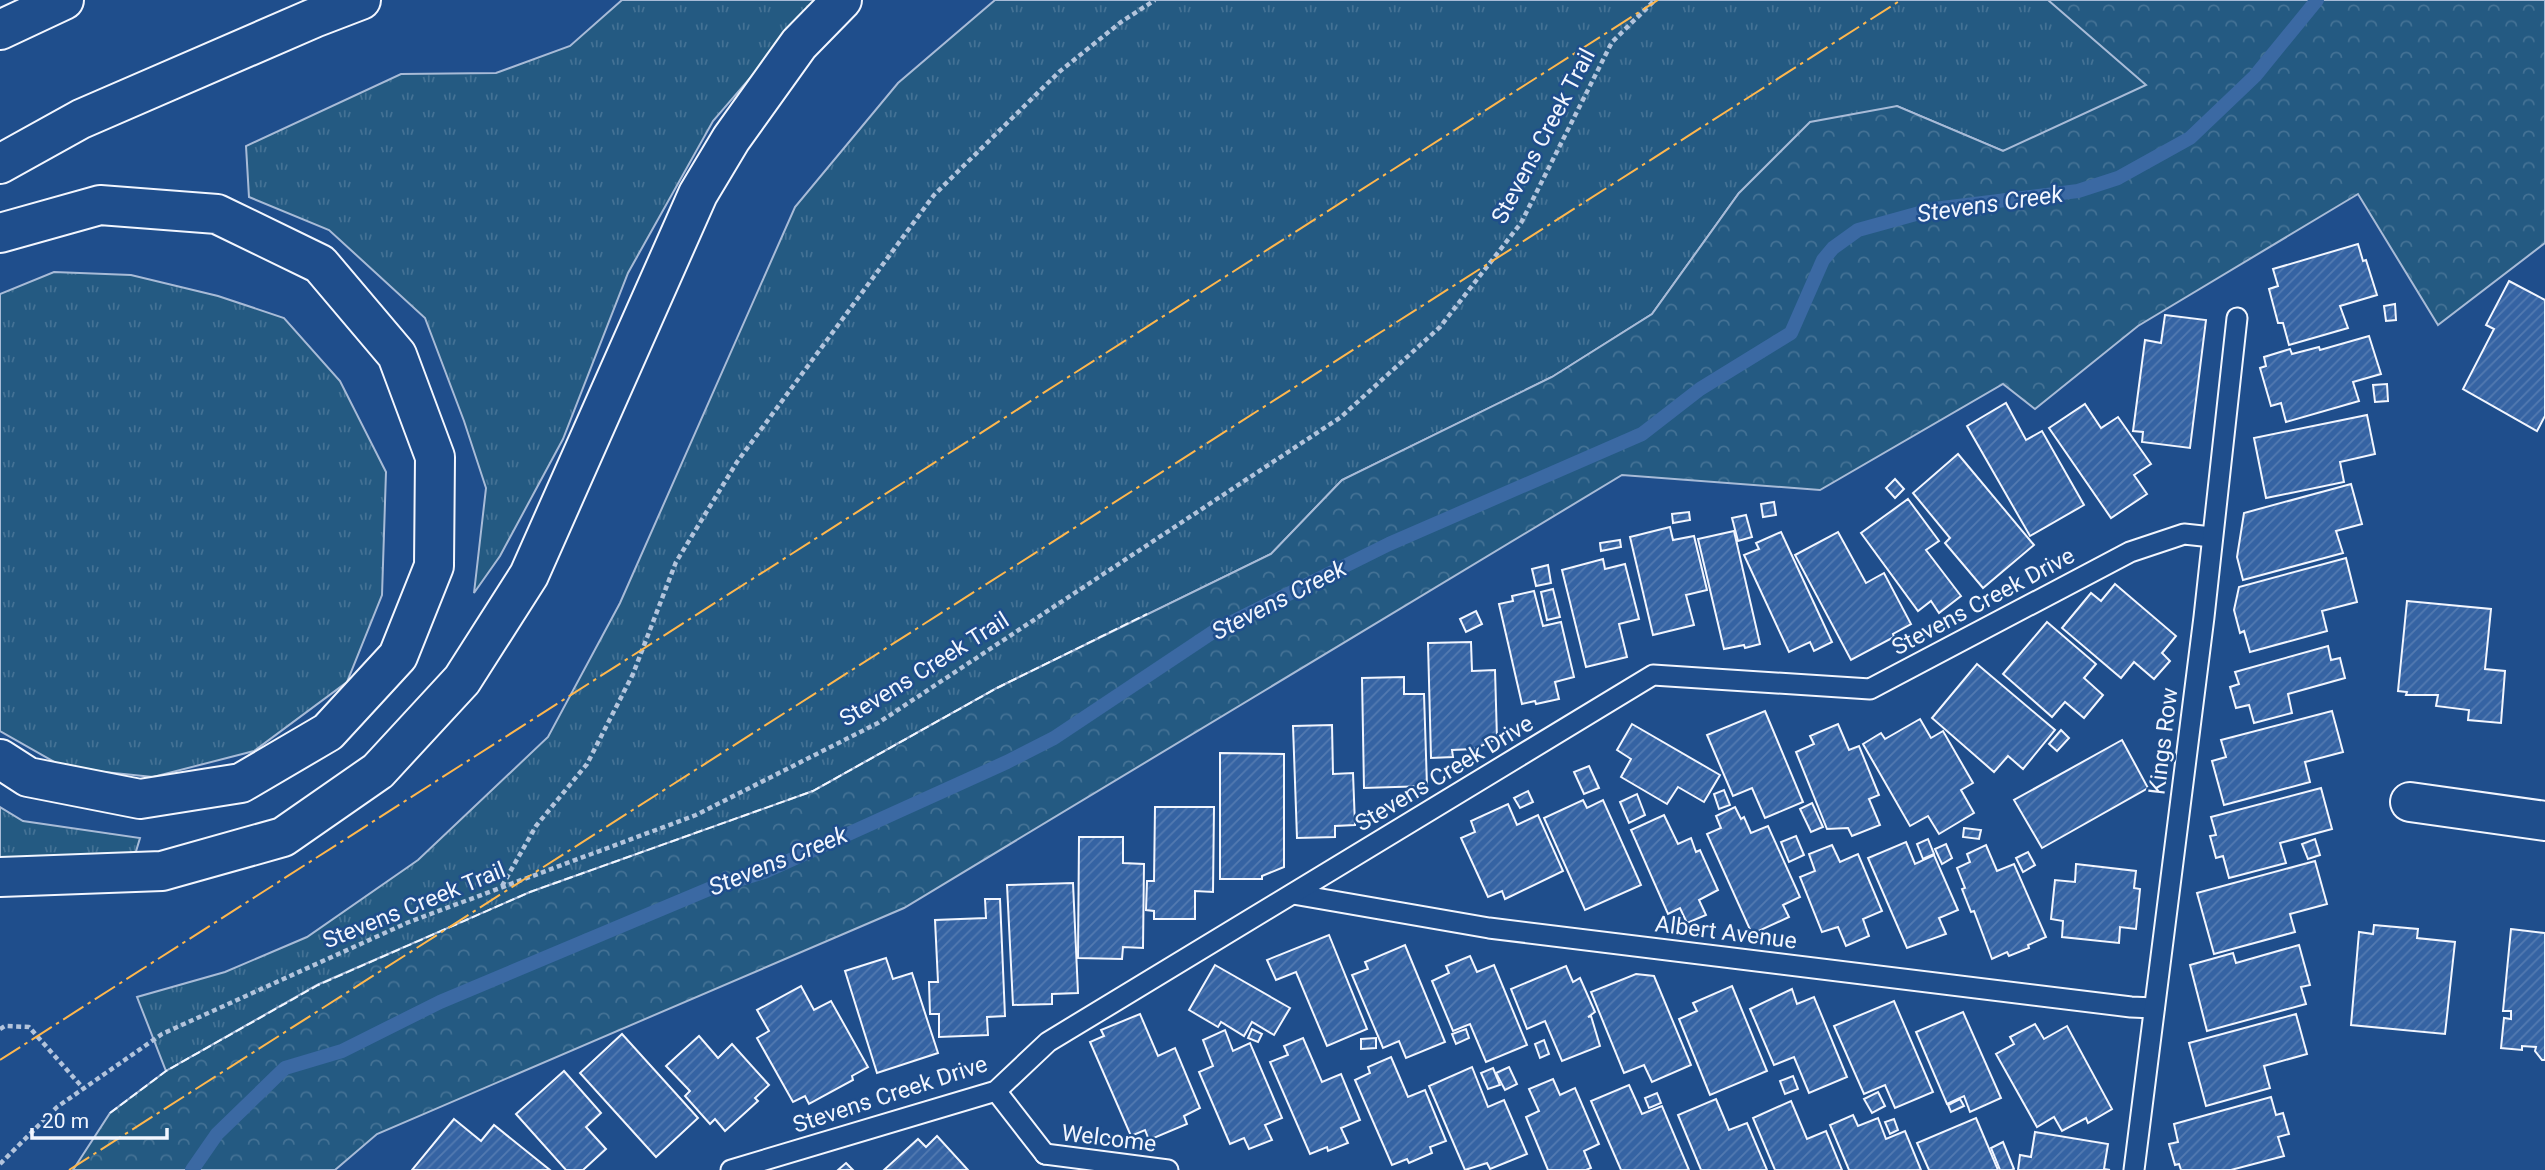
<svg xmlns="http://www.w3.org/2000/svg" width="2545" height="1170" font-family="Roboto,sans-serif">
  <style>
    .grass { fill: url(#grass-tufts); stroke: #a8bbd7; stroke-width: 2 }
    .forest { fill: url(#forest-crowns); stroke: #a8bbd7; stroke-width: 2 }
    .lines { fill: none; stroke-linecap: round; stroke-linejoin: round }
    .stream { stroke: #3b69a3; stroke-width: 14 }
    .building { fill: url(#building-hatch); stroke: #f2f6ff; stroke-width: 2 }
    .lane-casing { stroke: #f2f6ff; stroke-width: 23 }
    .street-casing { stroke: #f2f6ff; stroke-width: 42 }
    .highway-casing { stroke: #f2f6ff; stroke-width: 42 }
    .path { stroke: #b3c4dc; stroke-width: 4.5; stroke-dasharray: 5 3.5; stroke-linecap: butt }
    .lane { stroke: #1f4e8c; stroke-width: 19 }
    .street { stroke: #1f4e8c; stroke-width: 38 }
    .highway { stroke: #1f4e8c; stroke-width: 38 }
    .fence { stroke: #f2f6ff; stroke-width: 2; stroke-dasharray: 9 3.5; stroke-linecap: butt }
    .power { stroke: #ffb74d; stroke-width: 2; stroke-dasharray: 24 5 3.5 5; stroke-linecap: butt }
    .labels { text-anchor: middle; stroke-width: 5; stroke-linejoin: round; paint-order: stroke }
    .street-label { font-size: 23px; fill: #f2f6ff; stroke: #1f4e8c }
    .water-label { font-size: 24px; font-style: italic; fill: #f2f6ff; stroke: #1f4e8c }
  </style>
  <defs>
    <pattern id="grass-tufts" width="24" height="20" patternUnits="userSpaceOnUse" patternTransform="scale(1.75)"><rect width="24" height="20" fill="#245a82"/><path d="M3 7l-1-3M5 7V3M7 7l1-3M15 17l-1-3M17 17v-4M19 17l1-3" fill="none" stroke="#447295"/></pattern>
    <pattern id="forest-crowns" width="20" height="18" patternUnits="userSpaceOnUse" patternTransform="scale(1.75)"><rect width="20" height="18" fill="#245a82"/><path d="M2 6a3 3 0 1 1 6 0M12 15a3 3 0 1 1 6 0" fill="none" stroke="#447295"/></pattern>
    <pattern id="building-hatch" width="6" height="6" patternUnits="userSpaceOnUse" patternTransform="scale(1.75)"><rect width="6" height="6" fill="#3563a3"/><path d="M-1 1l2-2M0 6l6-6M5 7l2-2" fill="none" stroke="#537ab1"/></pattern>
  </defs>
  <rect width="100%" height="100%" fill="#1f4e8c"/>
  <g class="grass">
    <path d="M622 0H817L713 121 628 273 563 439 500 556 474 593 486 488 464 421 425 318 329 230 249 197 246 146 401 74 496 73 570 46Z"/>
    <path d="M995 0H2265L2217 80 2003 151 1897 106 1739 193 1652 314 1552 377 1342 480 1271 554 997 688 813 791 318 985 166 1071 137 997 225 972 307 937 418 860 548 737 620 603 795 207 898 83Z"/>
    <path d="M54 272 131 275 218 296 284 318 340 381 386 472 382 595 347 682 254 751 153 777 65 768 0 731V294Z"/>
    <path d="M0 807 23 821 140 838 134 858 0 862Z"/>
  </g>
  <path class="forest" d="M2048 0H2545V243L2438 325 2358 194 2138 326 2035 409 2003 384 1820 490 1622 475 904 908 377 1134 335 1170H73L110 1113 166 1071 317 985 530 892 813 791 997 688 1271 554 1342 480 1552 377 1652 314 1739 193 1810 122 1897 106 2003 151 2146 85Z"/>
  <g class="lines">
    <path class="stream" d="M192 1170 217 1134 285 1068 342 1051 440 1002 709 889 764 872 1007 762 1054 738 1216 630 1389 544 1642 434 1700 389 1791 333 1823 260 1833 248 1858 230 1934 209 2078 191 2118 178 2190 138 2255 76 2317 0"/>
  </g>
  <g class="building">
    <path d="M2358 244 2363 261 2366 260 2377 295 2340 306 2348 328 2289 345 2283 323H2278L2269 289 2278 286 2273 269Z"/>
    <path d="M2509 281 2545 300V416L2537 431 2463 389 2494 329 2486 325Z"/>
    <path d="M2395 304 2396 320 2386 321 2384 306Z"/>
    <path d="M2165 315 2206 320 2190 448 2142 442 2143 432 2133 431 2145 340 2161 343Z"/>
    <path d="M2369 336 2381 374 2353 382 2359 401 2286 422 2281 403 2271 406 2260 368 2266 366 2264 357 2290 349 2292 354 2319 347 2320 350Z"/>
    <path d="M2387 384 2388 401 2375 402 2373 385Z"/>
    <path d="M2006 403 2026 440 2042 431 2084 505 2030 536 1967 426Z"/>
    <path d="M2085 404 2101 428 2118 417 2151 464 2134 475 2147 494 2111 518 2049 428Z"/>
    <path d="M2367 415 2375 454 2340 462 2344 482 2266 498 2254 438Z"/>
    <path d="M1958 454 2034 545 1983 588 1945 543 1950 538 1913 493Z"/>
    <path d="M1895 479 1904 489 1895 498 1886 488Z"/>
    <path d="M2351 484 2362 524 2336 531 2343 553 2243 580 2237 557 2244 513Z"/>
    <path d="M1908 499 1939 541 1926 550 1961 596 1939 613 1931 601 1918 611 1861 533Z"/>
    <path d="M1774 502 1776 515 1763 517 1761 504Z"/>
    <path d="M1689 512 1690 520 1673 523 1672 514Z"/>
    <path d="M1746 515 1752 537 1738 541 1732 518Z"/>
    <path d="M1670 527 1673 540 1694 536 1707 590 1686 595 1694 625 1653 635 1630 537Z"/>
    <path d="M1734 531 1760 644 1745 648 1744 645 1724 649 1698 539Z"/>
    <path d="M1781 532 1832 642 1814 651 1810 642 1789 652 1744 555 1759 549 1756 543Z"/>
    <path d="M1838 532 1866 583 1884 573 1911 624 1893 634 1894 637 1851 660 1795 555Z"/>
    <path d="M1620 540 1621 547 1601 551 1600 543Z"/>
    <path d="M2346 558 2357 602 2322 611 2327 631 2250 652 2244 631 2240 633 2234 610 2239 587Z"/>
    <path d="M1603 559 1605 569 1625 564 1639 619 1619 624 1627 657 1586 667 1562 570Z"/>
    <path d="M1548 565 1551 583 1536 586 1532 569Z"/>
    <path d="M2115 584 2176 636 2162 653 2170 661 2154 679 2134 662 2121 678 2062 628 2091 593 2101 601Z"/>
    <path d="M1553 589 1560 617 1547 620 1541 592Z"/>
    <path d="M1534 591 1543 626 1561 622 1574 677 1555 682 1559 699 1536 704 1535 701 1522 704 1499 604 1513 601 1512 596Z"/>
    <path d="M2407 601 2491 609 2485 669 2505 671 2501 723 2468 720 2469 710 2436 706 2438 695H2406L2407 692 2398 691Z"/>
    <path d="M1476 611 1482 624 1466 632 1460 619Z"/>
    <path d="M2047 622 2096 664 2084 678 2103 695 2084 718 2065 702 2052 717 2003 674Z"/>
    <path d="M1471 642 1472 671 1495 670 1497 739 1474 749 1452 750 1453 757 1431 758 1428 643Z"/>
    <path d="M2328 646 2331 660 2340 658 2345 678 2288 694 2292 713 2254 723 2249 705 2236 708 2230 687 2239 684 2235 672Z"/>
    <path d="M1977 664 2055 730 2023 769 2008 756 1994 772 1932 718Z"/>
    <path d="M1404 677V694H1424L1427 786 1364 788 1362 678Z"/>
    <path d="M1765 711 1803 802 1765 818 1752 788 1733 796 1707 735Z"/>
    <path d="M2332 711 2343 752 2305 762 2310 782 2224 805 2212 761 2226 757 2221 740Z"/>
    <path d="M1920 719 1931 738 1943 731 1973 783 1961 790 1974 813 1939 834 1928 816 1910 826 1863 744 1881 733 1885 739Z"/>
    <path d="M1632 724 1720 775 1704 802 1678 787 1667 804 1621 777 1631 759 1617 750Z"/>
    <path d="M1838 724 1849 750 1859 746 1879 795 1869 799 1880 825 1852 836 1848 828 1827 829 1796 752 1814 744 1810 736Z"/>
    <path d="M1332 725 1333 774 1353 773 1355 825 1335 826V837L1297 838 1293 726Z"/>
    <path d="M2061 730 2069 738 2057 751 2049 744Z"/>
    <path d="M2122 740 2148 788 2042 848 2014 800Z"/>
    <path d="M1220 753 1284 754V867L1262 876V879H1220Z"/>
    <path d="M1589 766 1599 788 1584 794 1574 772Z"/>
    <path d="M2321 788 2332 829 2280 843 2286 863 2229 878 2223 856 2216 858 2210 836 2216 835 2211 817Z"/>
    <path d="M1724 790 1730 805 1719 809 1714 794Z"/>
    <path d="M1528 791 1533 802 1520 808 1514 798Z"/>
    <path d="M1637 794 1645 815 1629 823 1620 802Z"/>
    <path d="M1583 800 1587 808 1603 800 1641 885 1585 910 1544 818Z"/>
    <path d="M1812 803 1823 827 1811 832 1800 809Z"/>
    <path d="M1508 804 1517 825 1538 815 1563 871 1505 899 1502 891 1488 897 1461 838 1475 832 1471 821Z"/>
    <path d="M1155 807H1214L1213 892 1195 891V919H1154V911L1146 910 1147 881H1154Z"/>
    <path d="M1735 807 1741 819 1744 817 1751 833 1768 826 1800 897 1783 905 1789 917 1752 934 1707 834 1721 828 1716 816Z"/>
    <path d="M1664 815 1678 844 1691 838 1696 852 1700 850 1718 890 1699 900 1706 915 1687 923 1680 908 1668 914 1631 830Z"/>
    <path d="M1964 828 1981 830 1979 839 1963 837Z"/>
    <path d="M1796 836 1804 855 1789 862 1781 842Z"/>
    <path d="M1079 837H1123V863L1144 864 1143 948 1123 947 1122 959 1078 958Z"/>
    <path d="M1928 839 1934 854 1923 859 1917 844Z"/>
    <path d="M2315 839 2320 855 2308 859 2302 844Z"/>
    <path d="M1906 842 1915 864 1934 855 1958 910 1939 918 1946 934 1907 948 1868 858Z"/>
    <path d="M1946 844 1952 858 1942 864 1935 849Z"/>
    <path d="M1832 845 1840 862 1858 854 1882 911 1863 919 1869 936 1846 946 1838 927 1822 932 1800 877 1815 871 1809 854Z"/>
    <path d="M1986 845 1997 871 2014 864 2046 937 2028 945 2029 948 2009 956 2007 952 1992 959 1974 911 1971 912 1962 889 1965 888 1957 868 1970 862 1967 854Z"/>
    <path d="M2028 852 2035 865 2023 872 2016 858Z"/>
    <path d="M2315 861 2327 904 2290 914 2295 932 2214 954 2197 893Z"/>
    <path d="M2076 864 2136 871 2134 888 2140 889 2136 929 2120 927 2119 943 2062 937 2063 921 2051 919 2055 880 2075 882Z"/>
    <path d="M1073 883 1078 993 1052 994V1004L1013 1005 1007 885Z"/>
    <path d="M985 899H1000L1005 1016 987 1017 988 1035 939 1037V1014H930L929 982H938L935 920 986 918Z"/>
    <path d="M2374 925 2418 929 2417 938 2455 942 2445 1034 2351 1025 2359 932 2373 934Z"/>
    <path d="M2511 929 2545 933V1060H2542L2535 1051 2536 1047 2522 1046V1050L2501 1048 2504 1018 2511 1019V1011H2503Z"/>
    <path d="M1329 935 1367 1029 1327 1046 1296 972 1276 980 1267 960Z"/>
    <path d="M1405 945 1445 1042 1406 1058 1399 1041 1383 1048 1352 975 1368 969 1365 962Z"/>
    <path d="M2299 945 2310 985 2301 987 2306 1004 2207 1031 2190 965 2233 953 2236 963Z"/>
    <path d="M1470 956 1477 972 1494 965 1527 1045 1486 1062 1470 1024 1453 1031 1432 981 1449 973 1446 966Z"/>
    <path d="M886 958 893 979 912 973 938 1053 877 1073 845 971Z"/>
    <path d="M1215 965 1290 1008 1274 1035 1252 1022 1244 1036 1221 1022 1218 1027 1189 1010Z"/>
    <path d="M1566 966 1573 982 1580 978 1595 1012 1588 1017 1591 1016 1600 1046 1562 1061 1545 1021 1527 1029 1511 989Z"/>
    <path d="M1636 974 1654 976 1691 1065 1652 1082 1644 1065 1624 1073 1591 992Z"/>
    <path d="M801 986 814 1010 831 1001 868 1067 852 1076 853 1080 809 1104 805 1096 793 1102 757 1038 769 1031 757 1010Z"/>
    <path d="M1732 986 1767 1071 1710 1095 1679 1019 1697 1011 1693 1003Z"/>
    <path d="M1792 989 1797 1004 1814 997 1847 1077 1809 1093 1794 1057 1774 1065 1750 1009Z"/>
    <path d="M1894 1001 1933 1092 1895 1108 1885 1085 1864 1094 1834 1026Z"/>
    <path d="M1963 1012 2001 1098 1970 1112 1964 1096 1947 1104 1916 1032Z"/>
    <path d="M1140 1014 1158 1056 1175 1048 1200 1108 1184 1116 1187 1124 1149 1140 1145 1130 1131 1136 1090 1042 1104 1036 1101 1030Z"/>
    <path d="M2296 1014 2307 1054 2264 1066 2270 1088 2206 1106 2189 1043Z"/>
    <path d="M2035 1024 2044 1039 2067 1026 2112 1109 2088 1123 2086 1118 2062 1131 2054 1117 2037 1127 1996 1054 2014 1044 2010 1037Z"/>
    <path d="M1252 1029 1262 1034 1258 1042 1248 1038Z"/>
    <path d="M1466 1029 1469 1038 1456 1044 1452 1034Z"/>
    <path d="M1225 1030 1233 1051 1250 1043 1282 1118 1265 1125 1272 1140 1249 1149 1244 1138 1230 1144 1199 1072 1213 1066 1203 1040Z"/>
    <path d="M622 1034 698 1118 656 1157 580 1073Z"/>
    <path d="M699 1036 718 1058 732 1044 769 1085 755 1098 758 1101 725 1131 715 1119 710 1124 685 1096 690 1091 666 1066Z"/>
    <path d="M1303 1038 1322 1082 1341 1074 1360 1120 1341 1128 1348 1143 1328 1151 1327 1147 1310 1154 1270 1062 1288 1055 1284 1046Z"/>
    <path d="M1376 1038V1048L1361 1049V1039Z"/>
    <path d="M1544 1040 1549 1054 1540 1058 1535 1044Z"/>
    <path d="M1391 1057 1408 1097 1425 1090 1446 1141 1430 1147 1432 1153 1409 1163 1407 1159 1392 1165 1355 1080 1370 1073 1368 1067Z"/>
    <path d="M1472 1067 1488 1107 1504 1100 1527 1154 1490 1169 1487 1163 1465 1170 1429 1086Z"/>
    <path d="M1509 1067 1517 1084 1505 1090 1496 1073Z"/>
    <path d="M1493 1068 1500 1085 1488 1089 1481 1073Z"/>
    <path d="M564 1071 601 1113 586 1127 606 1149 583 1170H566L516 1114Z"/>
    <path d="M1793 1076 1798 1089 1785 1094 1780 1081Z"/>
    <path d="M1553 1079 1560 1095 1575 1088 1599 1144 1584 1151 1591 1168 1586 1170H1548L1526 1117 1539 1111 1529 1089Z"/>
    <path d="M1629 1085 1642 1114 1662 1106 1689 1170H1621L1591 1101Z"/>
    <path d="M1878 1092 1885 1106 1872 1113 1864 1099Z"/>
    <path d="M1657 1093 1661 1103 1649 1108 1645 1098Z"/>
    <path d="M2271 1097 2276 1115 2283 1113 2289 1134 2278 1137 2284 1156 2231 1170H2181L2179 1164 2175 1165 2169 1144 2178 1142 2174 1124Z"/>
    <path d="M1716 1099 1729 1130 1747 1123 1767 1170H1701L1678 1115Z"/>
    <path d="M1960 1099 1964 1106 1951 1112 1948 1105Z"/>
    <path d="M1791 1101 1807 1139 1826 1131 1842 1170H1775L1753 1118Z"/>
    <path d="M1853 1115 1858 1126 1878 1118 1886 1139 1905 1131 1921 1170H1849L1830 1125Z"/>
    <path d="M1976 1118 1998 1170H1929L1917 1143Z"/>
    <path d="M454 1119 481 1141 494 1125 550 1170H412Z"/>
    <path d="M1894 1119 1898 1130 1890 1134 1885 1122Z"/>
    <path d="M2035 1132 2108 1144 2104 1169 2110 1170H2018L2020 1155 2031 1157Z"/>
    <path d="M937 1136 968 1170H884L918 1139 926 1147Z"/>
    <path d="M2003 1142 2014 1169 2012 1170H2000L1991 1148Z"/>
    <path d="M846 1163 853 1170H838Z"/>
  </g>
  <g class="lines">
    <g class="lane-casing">
      <g id="lane">
        <path d="M1293 894 1489 928 2131 1007 2154 1008"/>
        <path d="M996 1091 1045 1154"/>
        <path d="M1045 1154 1168 1170"/>
        <path d="M731 1170 996 1091 1048 1042 1653 675 1870 689 2130 552 2184 534 2212 537"/>
        <path d="M2134 1170 2204 617 2237 318"/>
      </g>
    </g>
    <g class="street-casing">
      <path id="street" d="M2410 802 2545 821"/>
    </g>
    <g class="highway-casing">
      <g id="highway">
        <path d="M0 30 64 0"/>
        <path d="M0 164 81 119 314 18 361 0"/>
        <path d="M0 233 100 205 217 214 320 264 397 355 435 457 434 566 398 656 328 732 241 783 140 799 28 777 0 759"/>
        <path d="M0 877 162 871 283 837 378 771 462 680 529 575 698 194 731 139 799 44 842 0"/>
      </g>
    </g>
    <g class="path">
      <path d="M502 886 536 826 587 764 633 674 676 562 737 462 934 195 1059 72 1121 22 1155 0"/>
      <path d="M0 1029 5 1026 29 1027 83 1088"/>
      <path d="M0 1164 57 1107 162 1034 409 922 696 815 878 723 1341 417 1440 327 1521 223 1612 42 1655 0"/>
    </g>
    <use href="#lane" class="lane"/>
    <use href="#street" class="street"/>
    <use href="#highway" class="highway"/>
    <path class="fence" d="M110 1113 166 1071 318 985 530 892 813 791 997 688 1147 614"/>
    <g class="power">
      <path d="M0 1060 1658 0"/>
      <path d="M69 1170 1901 0"/>
    </g>
  </g>
  <g class="labels">
    <g class="street-label">
      <text transform="translate(1543 136) rotate(-62)" y="8">Stevens Creek Trail</text>
      <text transform="translate(1983 601) rotate(-28)" y="8">Stevens Creek Drive</text>
      <text transform="translate(924 669) rotate(-32)" y="8">Stevens Creek Trail</text>
      <text transform="translate(2163 741) rotate(-83)" y="8">Kings Row</text>
      <text transform="translate(1444 773) rotate(-31)" y="8">Stevens Creek Drive</text>
      <text transform="translate(414 905) rotate(-22)" y="8">Stevens Creek Trail</text>
      <text transform="translate(1726 932) rotate(7)" y="8">Albert Avenue</text>
      <text transform="translate(890 1094) rotate(-18)" y="8">Stevens Creek Drive</text>
      <text transform="translate(1109 1138) rotate(7)" y="8">Welcome</text>
    </g>
    <g class="water-label">
      <text transform="translate(1990 204) rotate(-8)" y="8">Stevens Creek</text>
      <text transform="translate(1279 600) rotate(-27)" y="8">Stevens Creek</text>
      <text transform="translate(778 861) rotate(-22)" y="8">Stevens Creek</text>
    </g>
  </g>
  <path d="M32 1128v10h135v-10" fill="none" stroke="#f2f6ff" stroke-width="3.5"/>
  <text x="42" y="1128" font-size="21" fill="#f2f6ff" stroke="#1f4e8c" stroke-width="5" paint-order="stroke">20 m</text>
</svg>
